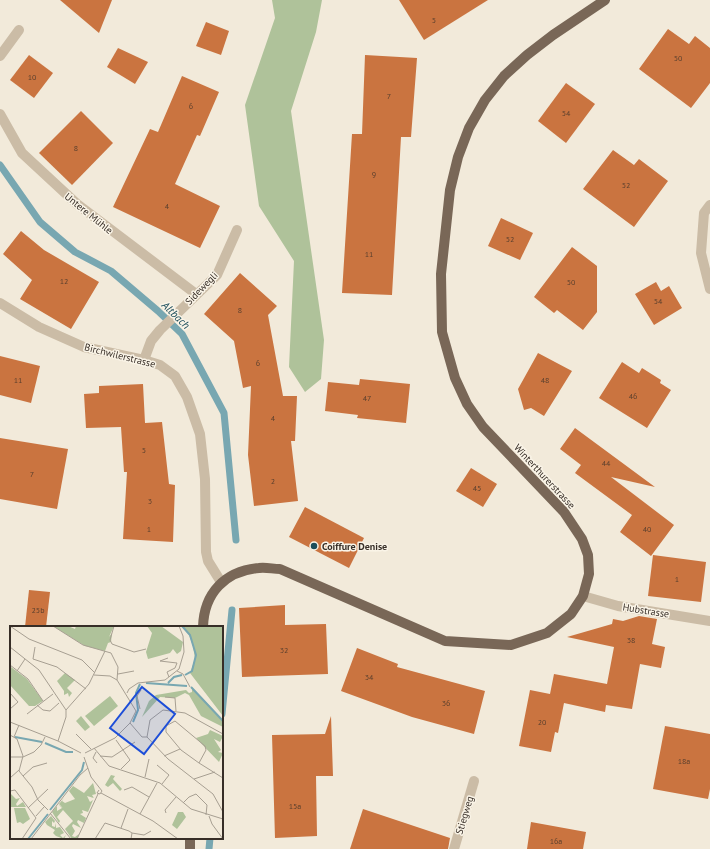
<svg xmlns="http://www.w3.org/2000/svg" width="710" height="849" font-family="'PT Sans',sans-serif">
  <style>
    .green { fill: #afc29a }
    .lines { fill: none; stroke-linecap: round; stroke-linejoin: round }
    .stream { stroke: #78a7b1; stroke-width: 7 }
    .building { fill: #ca7440 }
    .minor { stroke: #cbbca6; stroke-width: 10 }
    .major { stroke: #796757; stroke-width: 10 }
    .poi-dot { fill: #1b4d5a; stroke: #faf4e7; stroke-width: 1.5 }
    .labels { text-anchor: middle; stroke-width: 3; stroke-linejoin: round; paint-order: stroke }
    .number-label { font-size: 8px; fill: #5c402d }
    .street-label { font-size: 10px; fill: #372e27; stroke: #faf4e7 }
    .poi-label { font-size: 10px; font-weight: bold; fill: #372e27; stroke: #faf4e7; text-anchor: start }
    .water-label { font-size: 11px; font-style: italic; fill: #1b4d5a; stroke: #faf4e7 }
    .inset-river { fill: none; stroke: #78a7b1; stroke-width: 2 }
    .inset-road { fill: none; stroke: #a79f92; stroke-width: 1 }
    .view { fill: #1d4ed8; fill-opacity: 0.15; stroke: #1d4ed8; stroke-width: 2 }
    .inset-edge { fill: none; stroke: #372e27; stroke-width: 2 }
  </style>
  <rect width="100%" height="100%" fill="#f2eada"/>
  <path class="green" d="M272 0H322L316 32 291 111 324 340 321 379 305 392 289 367 294 261 259 206 245 105 275 18Z"/>
  <g class="lines">
    <g class="stream">
      <path d="M0 165 40 222 75 252 111 271 158 311 182 334 224 413 236 540"/>
      <path d="M222 714 232 610"/>
      <path d="M209 849 210 838"/>
    </g>
  </g>
  <g class="building">
    <path d="M60 0H112L99 33Z"/>
    <path d="M399 0H488L424 40Z"/>
    <path d="M206 22 229 31 221 55 196 46Z"/>
    <path d="M668 29 689 44 695 36 710 48V83L691 108 639 69Z"/>
    <path d="M118 48 148 62 135 84 107 67Z"/>
    <path d="M29 55 53 73 34 98 10 80Z"/>
    <path d="M365 55 417 58 411 137H401L392 295 342 293 352 134H362Z"/>
    <path d="M182 76 219 92 200 136 197 135 175 184 220 206 200 248 113 207 150 129 158 132Z"/>
    <path d="M566 83 595 104 566 143 538 121Z"/>
    <path d="M81 111 113 143 72 185 39 153Z"/>
    <path d="M613 150 634 165 639 159 668 181 634 227 583 189Z"/>
    <path d="M501 218 533 233 520 260 488 246Z"/>
    <path d="M21 231 44 250 99 282 71 329 20 299 32 280 3 254Z"/>
    <path d="M572 247 597 266V312L583 330 557 310 554 313 534 297Z"/>
    <path d="M240 273 277 306 268 315 283 396H297L295 441H291L298 501 254 506 248 455 251 386 243 388 234 341 204 314Z"/>
    <path d="M656 282 661 291 669 286 682 308 654 325 635 294Z"/>
    <path d="M538 353 572 371 544 416 531 408 524 410 518 389Z"/>
    <path d="M0 356 40 366 31 403 0 395Z"/>
    <path d="M622 362 639 373 642 368 661 380 660 383 671 390 647 428 599 398Z"/>
    <path d="M360 379 410 384 406 423 357 418 358 415 325 411 328 382 359 385Z"/>
    <path d="M143 384 145 423 162 422 169 484 175 485 173 542 123 539 127 472H124L121 427 86 428 84 394 99 393V386Z"/>
    <path d="M575 428 655 487 611 477 674 525 651 556 620 532 632 515 575 473 581 465 560 449Z"/>
    <path d="M0 438 68 449 57 509 0 499Z"/>
    <path d="M471 468 497 484 483 507 456 491Z"/>
    <path d="M305 507 364 538 349 568 289 537Z"/>
    <path d="M653 555 706 562 701 602 648 596Z"/>
    <path d="M29 590 50 592 46 627H25Z"/>
    <path d="M285 605V625L326 624 328 674 242 677 239 608Z"/>
    <path d="M639 616 657 619 652 644 665 647 661 668 640 664 632 709 606 705 605 712 564 703 558 733 555 732 551 752 519 746 530 690 550 694 554 674 607 684 614 647 567 637 612 624 613 619 623 621Z"/>
    <path d="M357 648 398 664 397 667 485 691 474 734 412 717 341 691Z"/>
    <path d="M331 716 333 776H316L317 836 275 838 272 735 325 734Z"/>
    <path d="M665 726 710 734V789L708 799 653 789Z"/>
    <path d="M363 809 450 838 448 849H350Z"/>
    <path d="M531 822 586 832 583 849H527Z"/>
  </g>
  <g class="lines">
    <g class="minor">
      <path d="M0 56 19 30"/>
      <path d="M0 114 22 153 77 204 196 294"/>
      <path d="M710 205 704 213 701 253 710 289"/>
      <path d="M0 303 39 327 84 347 144 360 160 365 175 376 187 397 200 434 205 479 206 552 208 561 221 582"/>
      <path d="M144 360 151 341 160 330 217 275 237 230"/>
      <path d="M583 596 618 606 710 621"/>
      <path d="M454 849 474 781"/>
    </g>
    <g class="major">
      <path d="M203 627C204 593 225 571 259 568 266 567 273 569 280 569L445 641 511 645 547 633 571 614 583 596 589 574 588 555 582 539 564 512 483 427 467 404 455 378 442 332 441 274 450 190 458 157 469 128 485 100 504 76 527 55 553 35 605 0"/>
      <path d="M190 849V838"/>
    </g>
  </g>
  <circle class="poi-dot" cx="314" cy="546" r="4"/>
  <g class="labels">
    <g class="number-label">
      <text x="434" y="23">5</text>
      <text x="678" y="61">50</text>
      <text x="32" y="80">10</text>
      <text x="389" y="99">7</text>
      <text x="191" y="109">6</text>
      <text x="566" y="116">54</text>
      <text x="76" y="151">8</text>
      <text x="374" y="177">9</text>
      <text x="626" y="188">52</text>
      <text x="167" y="209">4</text>
      <text x="510" y="242">52</text>
      <text x="369" y="257">11</text>
      <text x="64" y="284">12</text>
      <text x="571" y="285">50</text>
      <text x="658" y="304">54</text>
      <text x="240" y="313">8</text>
      <text x="258" y="366">6</text>
      <text x="18" y="383">11</text>
      <text x="545" y="383">48</text>
      <text x="633" y="399">46</text>
      <text x="367" y="401">47</text>
      <text x="273" y="421">4</text>
      <text x="144" y="453">5</text>
      <text x="606" y="466">44</text>
      <text x="32" y="477">7</text>
      <text x="273" y="484">2</text>
      <text x="477" y="491">45</text>
      <text x="150" y="504">3</text>
      <text x="149" y="532">1</text>
      <text x="647" y="532">40</text>
      <text x="677" y="582">1</text>
      <text x="38" y="613">25b</text>
      <text x="631" y="643">38</text>
      <text x="284" y="653">32</text>
      <text x="369" y="680">34</text>
      <text x="446" y="706">36</text>
      <text x="542" y="725">20</text>
      <text x="684" y="764">18a</text>
      <text x="295" y="809">15a</text>
      <text x="556" y="844">16a</text>
    </g>
    <g class="street-label">
      <text transform="translate(89 213) rotate(39)" y="4">Untere Mühle</text>
      <text transform="translate(201 288) rotate(-46)" y="4">Sidewegli</text>
      <text transform="translate(120 355) rotate(14)" y="4">Birchwilerstrasse</text>
      <text transform="translate(545 476) rotate(47)" y="4">Winterthurerstrasse</text>
      <text transform="translate(646 610) rotate(9)" y="4">Hubstrasse</text>
      <text transform="translate(464 815) rotate(-73)" y="4">Stiegweg</text>
    </g>
    <g class="poi-label">
      <text x="322" y="550">Coiffure Denise</text>
    </g>
    <g class="water-label">
      <text transform="translate(176 315) rotate(44)" y="4">Altbach</text>
    </g>
  </g>
  <g transform="translate(10 626)">
    <rect width="213" height="213" fill="#f2eada"/>
    <path d="M43 0H58L65 3 66 0H104L99 11 102 7 101 16 98 17 95 25 75 20ZM137 0H151L173 16 171 25 167 28 163 23 160 27 138 33 136 26 142 7ZM171 0H213V90L180 47 185 33 183 20 179 9ZM1 41 17 53 33 75 25 80H19L0 59ZM55 47 65 54 57 62 62 67 59 71 58 67 54 69V65L47 55ZM182 61 213 94V101L191 90 179 69 175 67 165 72 150 71 132 91 139 75 146 69 176 64 179 67 182 66ZM100 70 108 80 84 100 75 90ZM71 90 80 101 75 105 66 95ZM200 104 213 110 210 116 204 113 211 124 208 126 213 127 209 136 186 112 198 108ZM101 149 105 150 103 153 112 163 110 165 103 157 98 161 95 159ZM83 157 86 168 82 169 84 172 77 170 80 176 83 174 78 186 72 184 73 187 70 188 76 192 74 197 68 194 67 196 71 202 63 198 62 200 65 205 62 210 65 211 69 208 67 213H62L55 203 63 195 53 184 47 191 50 195 49 197 42 186 47 180V185L52 182 48 178 53 182 49 178 54 172 52 175 55 177 65 173 59 165 63 160 74 167ZM0 167 6 173 10 172 6 178 7 180 13 176 16 181H0ZM4 182H15L20 193 13 198 10 196 7 197ZM168 186H173L176 191 167 203 162 199ZM41 190 45 195 44 197 42 195V200L45 201 46 197V202L50 201 54 207 50 209 53 212 56 209 54 213 46 210 43 207 45 204 37 199 35 196Z" fill="#afc29a"/>
    <path class="inset-river" d="M172 0 180 9 186 29 182 45 175 49M136 57 177 60M158 57 164 51 172 49M181 61 213 95M123 96 128 84 126 67 130 58M5 111 32 116M35 117 56 126H63M40 184 72 144 74 136M18 213 38 188"/>
    <path class="inset-road" d="M0 0 19 13 72 34 85 47M43 0 73 19 101 27 108 41 107 54M104 0 100 14 102 18 124 26 136 23M0 21 29 44 56 84V91L48 115M158 32 150 35 167 37 165 42 157 46 159 51M23 33 47 41 76 63M23 33 25 21M0 39 18 53 33 75M7 45 15 33M167 45 173 48 180 61M108 48 124 45M84 49 100 50 107 54 126 85 120 97M0 67 8 76 0 83M117 67 119 63 128 57 155 54 169 43 174 26 173 10 169 0M155 71 165 72 166 85M27 79 33 84 40 85 49 77M130 83 127 70 131 64M56 84 79 58 95 25M17 88 43 68M165 95 195 120 196 124 189 137 171 124 156 106V100ZM0 96 48 115 71 127M66 108 81 123M0 109 7 113 13 130 9 145 22 161 28 174 38 184M4 111 9 99M137 111 158 133 203 168 213 186M106 114 120 134 111 143M84 122 99 140 150 157 181 183 213 193M86 126 83 132 87 137M75 127 105 112 120 97 132 111H137L140 94 153 84 175 87 213 108M90 130 102 131 125 116M154 130 170 123M0 131H13L24 126 31 119 35 111M74 131 81 151 92 165 90 168 87 167 89 164M189 137 213 152M147 139 159 149 152 158M13 150 23 141 37 137M135 151 139 133M0 152 9 144M184 153 205 146M114 164 122 161 139 171M0 165 5 164 26 192 12 213M91 167 143 195 168 213M173 177 179 171 186 168 197 179 196 189M18 182 38 163M40 187 61 213M156 187 155 184 166 171M130 188 147 157M26 190 34 181M199 190 202 198 213 213M111 202 118 183M122 207 134 209 141 205M21 213 70 149 78 142M67 213 88 168M85 213 95 197 119 205 122 207 121 213"/>
    <path class="view" d="M132 61 165 88 134 128 100 102Z"/>
    <rect width="213" height="213" class="inset-edge"/>
  </g>
</svg>
